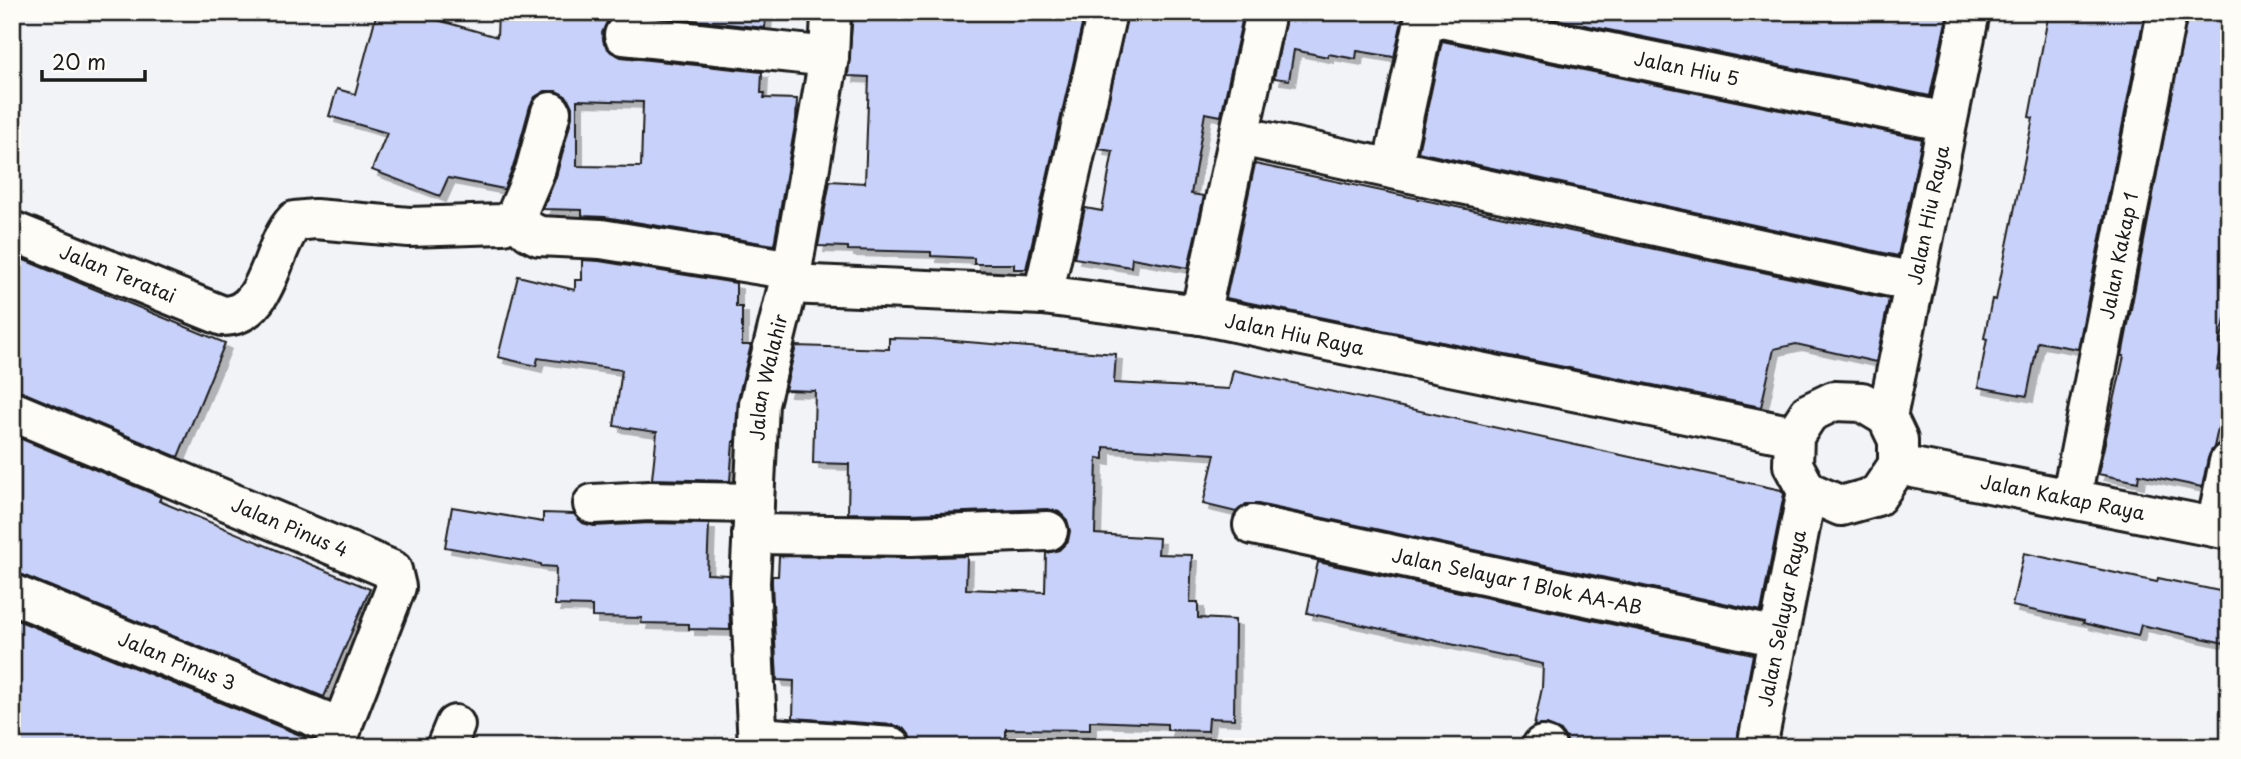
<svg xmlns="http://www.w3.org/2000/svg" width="2241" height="759" font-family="'Playpen Sans',sans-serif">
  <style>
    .building { fill: #c8d1f9; stroke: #1c1c1c; stroke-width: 2; fill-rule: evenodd; filter: url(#shadow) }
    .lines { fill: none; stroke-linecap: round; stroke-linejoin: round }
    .minor-casing { stroke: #1c1c1c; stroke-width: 44 }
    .minor { stroke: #fdfcf7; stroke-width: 38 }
    .labels { text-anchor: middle; stroke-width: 7; stroke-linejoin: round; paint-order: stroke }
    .street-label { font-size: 19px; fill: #1c1c1c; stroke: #fdfcf7 }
  </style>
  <defs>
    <filter id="shadow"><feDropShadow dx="6" dy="6" stdDeviation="0" flood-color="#0004"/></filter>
  </defs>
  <rect width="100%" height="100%" fill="#f2f3f7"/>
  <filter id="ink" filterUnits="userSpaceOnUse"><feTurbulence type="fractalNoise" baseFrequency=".0143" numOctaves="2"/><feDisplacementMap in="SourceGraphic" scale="14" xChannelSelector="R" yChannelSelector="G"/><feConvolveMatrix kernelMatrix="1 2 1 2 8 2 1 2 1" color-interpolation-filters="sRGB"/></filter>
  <g filter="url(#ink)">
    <g class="building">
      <path d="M377 12H436L434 19 497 37 498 12H766L765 28 626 13 615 15 607 22 602 33 604 44 611 52 621 57 762 72 761 93H765L764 98 797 99 796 120 774 245 605 217 582 216V210L543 209 556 177 572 117V107L567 97 556 91H545L535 97 530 106 514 164 504 189 448 178 440 196 372 170 387 133 329 116 337 89 355 94ZM577 100 643 102 641 167 577 166Z"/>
      <path d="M853 12H1085L1026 269H1014V264H974V258L931 256V252L848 250V247L818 246 830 181 865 183 869 77 848 76Z"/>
      <path d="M1128 12H1244L1221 116 1205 113 1191 194 1204 196 1188 268 1132 258 1131 267 1074 258 1085 208 1102 211 1113 151 1098 149Z"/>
      <path d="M1287 12H1404L1394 57 1357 51 1356 59 1328 54V57L1294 50 1289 80 1274 78Z"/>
      <path d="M1521 12H1948L1930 96Z"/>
      <path d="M2049 12H2145L2078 349 2038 342 2027 396 1978 387 1987 339 1984 338 1992 299 1996 300 2033 118 2029 117Z"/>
      <path d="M2188 12H2229V301L2220 343H2223L2217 370 2229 372V378L2214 447 2208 458 2202 487 2139 474 2138 482 2098 474 2124 356H2122Z"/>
      <path d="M1442 41 1922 139 1898 256 1418 152Z"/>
      <path d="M1255 164 1889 299 1876 362 1796 344 1774 349 1761 407 1226 298Z"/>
      <path d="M12 255 225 343 178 457 20 391 12 390Z"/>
      <path d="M582 260 599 261 736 283V307H742V345H751L738 399 735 442H733L730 481 652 479 657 432 614 426 622 370 538 358 536 366 498 357 518 276 575 290V280H582Z"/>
      <path d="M889 338 930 339 1116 354 1114 383 1229 389 1233 370 1781 490 1784 494 1761 611 1258 504H1246L1236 512 1203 504 1215 454 1104 447V459L1097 458 1095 534 1159 538 1158 554 1192 555 1190 602H1198V618L1235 620 1234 719 1209 718 1208 731 1167 730V724L1090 721V730L1006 729V747H956L913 744 911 737 905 729 894 725 793 718 794 681 777 680 772 583V576H778L779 556 912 558 967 556 966 589 1045 592 1046 553 1059 550 1068 541 1070 531 1067 520 1059 512 1048 509 911 514 848 513 849 464 813 463 815 391 785 390 796 346 889 349Z"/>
      <path d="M12 435 161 497 159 501 370 589 324 697 20 574 12 573Z"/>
      <path d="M452 507 543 522V513L574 514 583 523 594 526 650 523 709 524 707 574 729 575 730 630 689 629V624L641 623 642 618 592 617V606L555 605 556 567 541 566V564L445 547Z"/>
      <path d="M2024 553 2157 582 2158 578 2229 593V644L2141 625 2138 636 2083 623 2084 621 2012 606Z"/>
      <path d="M1318 562 1753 654 1736 747H1567V740L1561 731 1547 725 1534 726 1542 688 1543 664 1307 613Z"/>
      <path d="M12 618 305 737 301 747H12Z"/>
    </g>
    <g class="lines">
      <g class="minor-casing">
        <g id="minor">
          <path id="s1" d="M1426 15 1947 122"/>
          <path d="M624 35 829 57"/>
          <path d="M1240 136 1914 282"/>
          <path d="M1392 169 1426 12"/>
          <path d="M515 218 529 231 539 236 601 239 792 270"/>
          <path id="s2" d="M12 231 223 316C270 316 270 246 295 221L315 219 409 227 503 224 515 218 535 171 551 112"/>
          <path id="s3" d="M789 284 1043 295 1200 315 1794 436"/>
          <path d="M1043 295 1107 12"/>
          <path d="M1200 315 1266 12"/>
          <path d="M1834 401 1862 402 1887 417 1898 440V465L1877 496 1841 506 1807 491 1793 465 1794 436 1809 413Z"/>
          <path id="s4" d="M12 411 392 570 396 587 334 747"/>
          <path id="s5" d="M1887 417 1970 12"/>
          <path id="s6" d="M1898 465 2229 530"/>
          <path id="s7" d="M2071 499 2167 12"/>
          <path d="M593 504 650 501 754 503"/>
          <path id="s8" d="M1253 525 1778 637"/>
          <path d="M2216 527 2229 462"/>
          <path d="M752 534 911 536 1048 531"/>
          <path id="s9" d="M12 594 342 728"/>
          <path d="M759 737 892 747"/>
          <path d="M1542 746 1546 747"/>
          <path d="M446 747 455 725"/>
          <path id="s10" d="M758 747 750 583 759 404 792 270 829 57 831 12"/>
          <path id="s11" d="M1757 747 1807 491"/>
        </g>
      </g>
      <use href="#minor" class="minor"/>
    </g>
  </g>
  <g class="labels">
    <g class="street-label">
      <text dy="7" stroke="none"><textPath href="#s1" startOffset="266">Jalan Hiu 5</textPath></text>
      <text dy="7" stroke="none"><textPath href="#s5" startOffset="206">Jalan Hiu Raya</textPath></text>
      <text dy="7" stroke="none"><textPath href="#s7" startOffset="248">Jalan Kakap 1</textPath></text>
      <text dy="7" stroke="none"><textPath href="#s2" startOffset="114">Jalan Teratai</textPath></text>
      <text dy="7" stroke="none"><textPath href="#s3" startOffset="509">Jalan Hiu Raya</textPath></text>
      <text dy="7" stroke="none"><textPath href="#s10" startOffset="371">Jalan Walahir</textPath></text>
      <text dy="7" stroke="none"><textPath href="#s6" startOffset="168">Jalan Kakap Raya</textPath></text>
      <text dy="7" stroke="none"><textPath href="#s4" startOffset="301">Jalan Pinus 4</textPath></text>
      <text dy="7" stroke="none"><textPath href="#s8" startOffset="270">Jalan Selayar 1 Blok AA-AB</textPath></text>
      <text dy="7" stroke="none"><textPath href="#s11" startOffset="131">Jalan Selayar Raya</textPath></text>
      <text dy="7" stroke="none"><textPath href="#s9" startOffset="178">Jalan Pinus 3</textPath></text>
    </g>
  </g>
  <rect width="2241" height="759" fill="none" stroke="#fdfcf7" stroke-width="42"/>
  <rect x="21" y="21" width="2199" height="717" fill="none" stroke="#1c1c1c" stroke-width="2.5" filter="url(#ink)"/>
  <path d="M42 70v10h103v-10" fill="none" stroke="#1c1c1c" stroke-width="3.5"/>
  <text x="52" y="70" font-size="21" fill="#1c1c1c" stroke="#fdfcf7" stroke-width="5" paint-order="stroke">20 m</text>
</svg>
